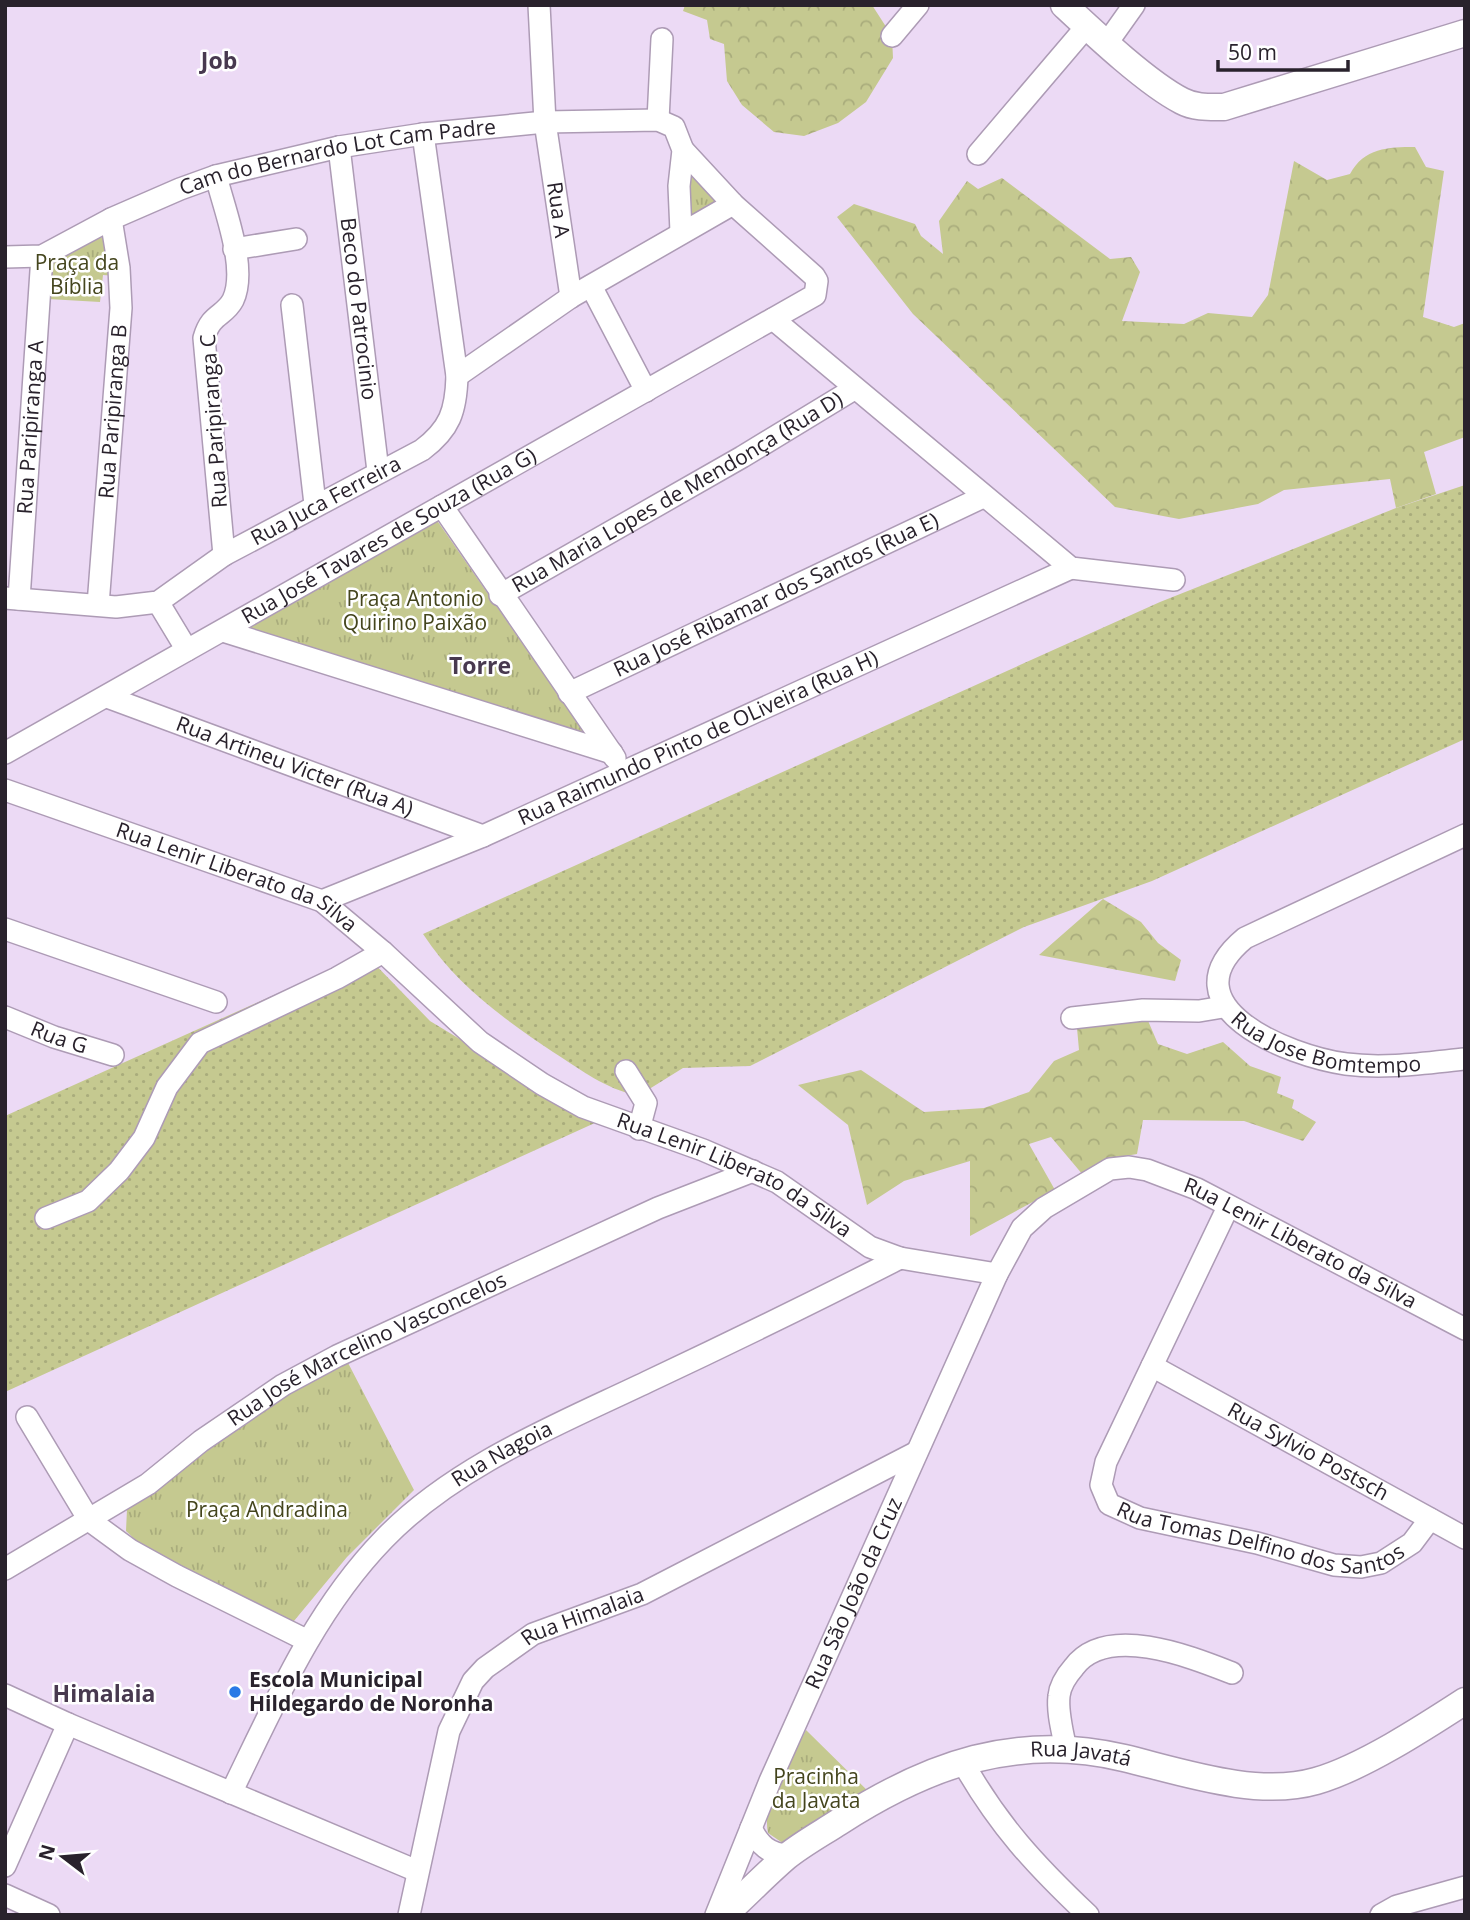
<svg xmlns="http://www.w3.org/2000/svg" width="1470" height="1920" font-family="'Open Sans',sans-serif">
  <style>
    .grass { fill: url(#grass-dots) }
    .forest { fill: url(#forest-crowns) }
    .park { fill: url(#park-tufts) }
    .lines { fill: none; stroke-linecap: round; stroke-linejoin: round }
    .minor-casing { stroke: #ad9bb5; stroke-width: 24 }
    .tertiary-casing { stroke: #ad9bb5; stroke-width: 29 }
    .minor { stroke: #fff; stroke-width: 21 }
    .tertiary { stroke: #fff; stroke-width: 26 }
    .poi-dot { fill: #2a7ae6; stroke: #fff; stroke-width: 2.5 }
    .labels { text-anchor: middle; stroke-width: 5; stroke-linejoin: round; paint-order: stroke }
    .street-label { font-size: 21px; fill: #29222c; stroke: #fff }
    .park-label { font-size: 21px; fill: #44451d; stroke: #fff }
    .poi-label { font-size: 21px; font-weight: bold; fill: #29222c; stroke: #fff; text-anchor: start }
    .neighbourhood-label { font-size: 23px; font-weight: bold; fill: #48394f; stroke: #fff }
  </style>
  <defs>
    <pattern id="grass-dots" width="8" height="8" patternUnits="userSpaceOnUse" patternTransform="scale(1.75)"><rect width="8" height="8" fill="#c5c990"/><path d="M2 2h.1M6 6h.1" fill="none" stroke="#a9ac7c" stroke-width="1.8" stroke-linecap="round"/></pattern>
    <pattern id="forest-crowns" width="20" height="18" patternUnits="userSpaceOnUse" patternTransform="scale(1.75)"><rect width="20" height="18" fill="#c5c990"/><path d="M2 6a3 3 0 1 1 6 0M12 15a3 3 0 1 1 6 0" fill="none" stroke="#a9ac7c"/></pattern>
    <pattern id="park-tufts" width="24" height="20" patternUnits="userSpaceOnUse" patternTransform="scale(1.75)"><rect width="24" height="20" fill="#c5c990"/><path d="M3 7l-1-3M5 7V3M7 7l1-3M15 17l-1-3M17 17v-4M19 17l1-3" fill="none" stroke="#a9ac7c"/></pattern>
  </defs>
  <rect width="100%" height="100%" fill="#ecdaf5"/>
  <g class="grass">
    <path d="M1465 485V739L1152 881 1024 927 750 1066 683 1068 638 1096C604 1088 583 1071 553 1052 503 1018 457 986 423 934L1160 602 1396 508Z"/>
    <path d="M365 954 430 1021 597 1122 5 1392V1116Z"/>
  </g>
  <g class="forest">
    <path d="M685 5H872L892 36 893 58 866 102 838 123 804 136 774 132 742 105 727 81 724 44 710 39 707 20 683 11Z"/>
    <path d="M1415 147 1426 167 1444 171 1423 317 1454 327 1465 323V437L1424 452 1436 494 1396 508 1390 479 1284 490 1258 504 1179 519 1115 507 913 314 837 217 854 204 915 224 921 236 943 254 939 221 967 181 978 189 1002 178 1110 259 1131 257 1140 272 1122 321 1184 324 1208 313 1252 317 1268 295 1294 161 1327 180 1350 174C1364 148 1388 147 1415 147Z"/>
    <path d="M1103 899 1141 922 1158 943 1181 960 1175 981 1039 955Z"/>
    <path d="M1146 1016 1158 1044 1187 1054 1223 1042 1250 1066 1281 1077 1277 1093 1294 1100 1292 1108 1316 1122 1303 1141 1244 1121 1143 1120 1137 1154 1114 1158 1083 1175 1051 1137 1029 1144 1055 1190 970 1236V1161L904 1181 867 1205 848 1125 798 1085 861 1070 924 1112 984 1108 1029 1092 1054 1061 1079 1050 1077 1028Z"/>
  </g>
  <g class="park">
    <path d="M683 150 733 204 682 232Z"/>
    <path d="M104 237 116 276 103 275 100 302 48 299 53 260 97 238Z"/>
    <path d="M436 519 586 735 238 630Z"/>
    <path d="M346 1359 414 1490 347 1557 289 1627 143 1547 126 1531 127 1509 133 1499 220 1432Z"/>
    <path d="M806 1730 872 1795 787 1846 768 1833C761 1800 791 1760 806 1730Z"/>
  </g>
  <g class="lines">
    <g class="minor-casing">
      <g id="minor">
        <path id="s1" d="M539 5 545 122 571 297"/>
        <path d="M892 36 918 5"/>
        <path d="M1107 43 1134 5"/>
        <path d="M658 120 662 39"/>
        <path id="s2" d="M339 147 378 471"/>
        <path d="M978 154 1087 26"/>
        <path d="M216 176C224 209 248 268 233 300 224 317 211 313 204 338L224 555"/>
        <path d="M234 249 296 239"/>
        <path id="s3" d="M5 257 42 256 111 219 180 189 216 176 339 147 423 134 545 122 658 120 674 127 683 150 679 186 681 232"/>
        <path d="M591 286 646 391"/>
        <path d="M292 305 315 504"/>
        <path d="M773 319 1071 568 1174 580"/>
        <path d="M457 376 571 297 733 204"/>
        <path d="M442 506 615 758"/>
        <path id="s4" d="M500 595 742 457 854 389"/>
        <path id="s5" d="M5 598 116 607 158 602 224 555 422 450C450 429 456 411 457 376L423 134"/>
        <path id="s6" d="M19 599 42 256"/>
        <path d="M158 602 187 650"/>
        <path id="s7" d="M98 605 121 308 119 268 111 219"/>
        <path d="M223 631 612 753"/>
        <path id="s8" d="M569 693 983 497"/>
        <path id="s9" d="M107 697 483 836"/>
        <path id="s10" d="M5 753 815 295 817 281 814 276 733 204 683 150"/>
        <path id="s11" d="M5 790 322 901 383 952 480 1042 542 1084 583 1107 703 1150 777 1182 870 1247 900 1258 997 1274"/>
        <path id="s12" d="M1465 835 1245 938C1163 1006 1288 1056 1346 1064 1385 1069 1425 1063 1465 1059"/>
        <path id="s13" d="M322 901 483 836 1071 568"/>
        <path d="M5 929 216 1002"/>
        <path id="s14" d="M5 1017 54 1037 113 1055"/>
        <path d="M1072 1018 1143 1010 1199 1011 1223 1007"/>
        <path d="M626 1071 646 1103 639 1129"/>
        <path id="s15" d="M1228 1207 1106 1462 1101 1485 1109 1504 1140 1518 1257 1543 1334 1565 1361 1567 1381 1563 1412 1543 1430 1519"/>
        <path d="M46 1218 88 1201 119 1171 144 1138 167 1087 200 1043 337 978 383 952"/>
        <path id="s16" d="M1152 1366 1465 1538"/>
        <path d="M27 1417 89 1520 130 1550 177 1576 306 1640"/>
        <path id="s17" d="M5 1569 148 1484 201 1441 283 1385 337 1356 658 1208 753 1171"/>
        <path d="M5 1695 68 1724 417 1871"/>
        <path d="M1066 1750C1063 1733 1057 1713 1059 1696 1060 1685 1067 1675 1074 1667 1107 1623 1191 1657 1232 1673"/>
        <path d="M962 1761C998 1825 1035 1865 1088 1915"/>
        <path id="s18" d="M231 1793C275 1703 314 1611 384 1539 454 1466 557 1425 647 1382 732 1342 816 1301 900 1258"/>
        <path d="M751 1828C759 1845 769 1854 788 1855"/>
        <path d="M5 1866 68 1724"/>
        <path d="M5 1895 49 1915"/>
        <path id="s19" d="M409 1915 449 1731 473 1681 485 1668 533 1634 642 1594 915 1453"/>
        <path id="s20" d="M716 1915 770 1781 997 1274 1022 1228 1044 1208 1110 1169 1129 1167 1147 1170 1197 1189 1465 1329"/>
        <path d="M1381 1915 1397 1906 1465 1887"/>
      </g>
    </g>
    <g class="tertiary-casing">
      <g id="tertiary">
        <path d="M1064 5C1094 33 1147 83 1182 101 1195 108 1210 107 1224 107L1465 33"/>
        <path id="s21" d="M724 1915C745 1896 765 1875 786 1857 802 1844 822 1833 839 1822 929 1764 1016 1733 1124 1758 1182 1772 1257 1798 1316 1781 1362 1768 1425 1727 1465 1701"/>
      </g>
    </g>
    <use href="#minor" class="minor"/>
    <use href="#tertiary" class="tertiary"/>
  </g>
  <circle class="poi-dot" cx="235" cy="1692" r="7"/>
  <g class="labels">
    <g class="street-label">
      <text dy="7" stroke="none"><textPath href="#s3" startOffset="352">Cam do Bernardo Lot Cam Padre</textPath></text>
      <text dy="7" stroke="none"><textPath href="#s1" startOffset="206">Rua A</textPath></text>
      <text dy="7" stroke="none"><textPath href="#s2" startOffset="163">Beco do Patrocinio</textPath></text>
      <text dy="7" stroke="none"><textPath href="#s7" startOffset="194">Rua Paripiranga B</textPath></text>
      <text transform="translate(214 421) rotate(-94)" y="7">Rua Paripiranga C</text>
      <text dy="7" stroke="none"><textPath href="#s6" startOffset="172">Rua Paripiranga A</textPath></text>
      <text dy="7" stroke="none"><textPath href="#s4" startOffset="205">Rua Maria Lopes de Mendonça (Rua D)</textPath></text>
      <text dy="7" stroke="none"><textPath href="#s5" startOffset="350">Rua Juca Ferreira</textPath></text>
      <text dy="7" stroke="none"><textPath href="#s10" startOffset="441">Rua José Tavares de Souza (Rua G)</textPath></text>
      <text dy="7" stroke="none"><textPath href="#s8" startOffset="229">Rua José Ribamar dos Santos (Rua E)</textPath></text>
      <text dy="7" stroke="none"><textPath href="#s13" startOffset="410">Rua Raimundo Pinto de OLiveira (Rua H)</textPath></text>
      <text dy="7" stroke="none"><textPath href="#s9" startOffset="200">Rua Artineu Victer (Rua A)</textPath></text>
      <text dy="7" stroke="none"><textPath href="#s11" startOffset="248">Rua Lenir Liberato da Silva</textPath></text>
      <text dy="7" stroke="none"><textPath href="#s12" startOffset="434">Rua Jose Bomtempo</textPath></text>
      <text dy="7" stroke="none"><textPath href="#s14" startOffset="58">Rua G</textPath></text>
      <text dy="7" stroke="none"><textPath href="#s11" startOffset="836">Rua Lenir Liberato da Silva</textPath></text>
      <text dy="7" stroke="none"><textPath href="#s20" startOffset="1066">Rua Lenir Liberato da Silva</textPath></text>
      <text dy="7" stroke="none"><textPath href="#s17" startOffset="425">Rua José Marcelino Vasconcelos</textPath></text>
      <text dy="7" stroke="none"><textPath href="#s16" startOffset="178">Rua Sylvio Postsch</textPath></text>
      <text dy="7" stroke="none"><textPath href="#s18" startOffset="444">Rua Nagoia</textPath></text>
      <text dy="7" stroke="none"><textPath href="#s15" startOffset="485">Rua Tomas Delfino dos Santos</textPath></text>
      <text dy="7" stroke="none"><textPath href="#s20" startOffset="350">Rua São João da Cruz</textPath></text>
      <text dy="7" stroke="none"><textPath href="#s19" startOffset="373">Rua Himalaia</textPath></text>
      <text dy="7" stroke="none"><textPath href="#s21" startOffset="406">Rua Javatá</textPath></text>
    </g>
    <g class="park-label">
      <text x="77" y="270">Praça da<tspan x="77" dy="24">Bíblia</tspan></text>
      <text x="415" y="606">Praça Antonio<tspan x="415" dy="24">Quirino Paixão</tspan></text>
      <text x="267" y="1517">Praça Andradina</text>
      <text x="816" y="1784">Pracinha<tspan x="816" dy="24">da Javata</tspan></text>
    </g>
    <g class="poi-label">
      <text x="249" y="1687">Escola Municipal<tspan x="249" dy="24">Hildegardo de Noronha</tspan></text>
    </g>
    <g class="neighbourhood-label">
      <text x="219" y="69">Job</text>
      <text x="480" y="674">Torre</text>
      <text x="104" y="1702">Himalaia</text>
    </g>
  </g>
  <rect width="1470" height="1920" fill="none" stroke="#29222c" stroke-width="14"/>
  <g transform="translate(63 1857) rotate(286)" stroke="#ffffff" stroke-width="5" paint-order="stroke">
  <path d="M0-5L12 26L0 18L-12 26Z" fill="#29222c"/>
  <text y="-10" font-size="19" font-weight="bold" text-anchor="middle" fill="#29222c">N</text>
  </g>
  <path d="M1218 60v10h130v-10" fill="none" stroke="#29222c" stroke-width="3.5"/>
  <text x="1228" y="60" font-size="21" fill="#29222c" stroke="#ffffff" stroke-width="5" paint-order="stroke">50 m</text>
</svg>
